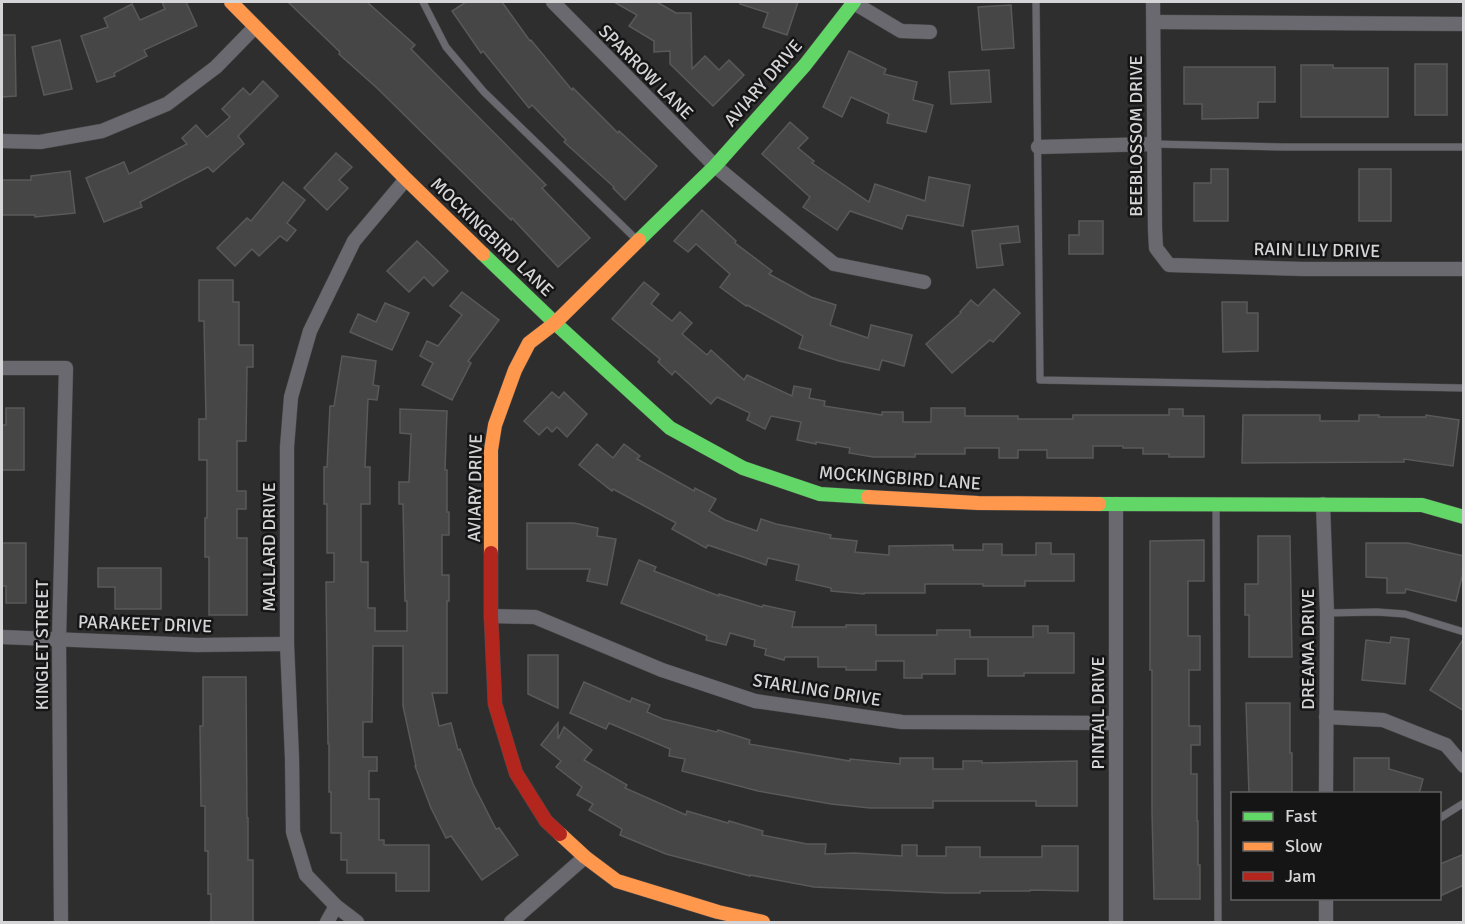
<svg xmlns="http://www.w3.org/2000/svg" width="1465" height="924" font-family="Signika,sans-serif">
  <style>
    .building { fill: #464646; stroke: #59595a; stroke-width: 1.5 }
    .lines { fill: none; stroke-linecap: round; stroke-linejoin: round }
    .lane-casing { stroke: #494949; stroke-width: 8 }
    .street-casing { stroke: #494949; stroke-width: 15 }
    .fast-casing { stroke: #494949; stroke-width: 15 }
    .slow-casing { stroke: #494949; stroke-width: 15 }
    .jam-casing { stroke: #494949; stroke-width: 15 }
    .lane { stroke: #6a696f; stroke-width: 7 }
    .street { stroke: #6a696f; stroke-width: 14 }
    .fast { stroke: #63d668; stroke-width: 14 }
    .slow { stroke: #ff974d; stroke-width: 14 }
    .jam { stroke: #b3261e; stroke-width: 14 }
    .labels { text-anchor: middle; stroke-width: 5; stroke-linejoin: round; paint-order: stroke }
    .street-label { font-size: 18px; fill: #d5d5d7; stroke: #161516 }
  </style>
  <rect width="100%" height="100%" fill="#2e2e2e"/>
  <g class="building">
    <path d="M162 2H186L197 26 144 50 147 56 114 73 115 76 97 82 81 36 108 27 104 18 132 4 140 20 165 9Z"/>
    <path d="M288 2H367L415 45 411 49 546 185 542 188 590 238 558 267 512 218 511 220 377 88 339 54 340 52Z"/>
    <path d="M466 2H502L530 41 531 40 572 90 573 88 618 133 619 131 657 166 625 200 613 188 614 187 564 142 566 140 532 105 529 108 483 51 481 53 452 11Z"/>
    <path d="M614 2H657L676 13H691L692 69 705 56 719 70 729 60 744 75 713 106 670 64V51L654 52V41L629 26 637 15Z"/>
    <path d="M740 2H798L787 35 763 27 768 13 740 4Z"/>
    <path d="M1011 5 1014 48 982 50 978 7Z"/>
    <path d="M2 35H15L16 96 2 97Z"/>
    <path d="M60 40 72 89 44 95 32 47Z"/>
    <path d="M849 51 886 69 884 74 917 82 913 100 933 105 926 132 887 123 889 114 851 97 842 117 823 107Z"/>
    <rect x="1415" y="64" width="32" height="51"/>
    <path d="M1301 65H1333V68H1388V117H1301Z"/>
    <path d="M1184 67H1275V102H1258V118L1202 119V104H1184Z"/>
    <path d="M989 70 991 102 951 104 949 72Z"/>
    <path d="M263 81 278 96 238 136 244 144 213 172 208 167 140 202 142 207 104 222 86 178 124 162 129 174 187 144 182 138 196 125 207 137 230 117 222 109 243 88 250 95Z"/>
    <path d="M790 122 808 138 798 148 814 161 812 163 869 202 875 184 925 201 929 177 970 185 963 226 907 215 902 229 850 211 837 230 803 207 810 197 762 154Z"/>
    <path d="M336 153 352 167 339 180 348 188 327 210 304 188Z"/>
    <path d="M1211 169H1228V221H1194V183H1211Z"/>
    <rect x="1359" y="169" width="32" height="52"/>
    <path d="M70 171 75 213 35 217V215H2V180H31V176Z"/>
    <path d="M283 182 305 200 287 223 296 230 287 241 280 236 259 256 252 249 235 266 217 248 247 218 251 221Z"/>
    <path d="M702 210 736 241 735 243 772 271 769 274 811 297 836 305 830 325 868 338 871 325 912 335 904 366 882 360 879 370 839 361 799 348 803 336 747 305 746 306 720 287 730 274 696 244 688 252 674 241Z"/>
    <path d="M1079 221H1103V254H1069V235H1079Z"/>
    <path d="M1018 226 1020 242 1000 244 1003 265 977 268 972 231Z"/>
    <path d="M417 241 448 271 433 286 424 277 409 292 387 271Z"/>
    <path d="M199 280H233V302H239V345H253V367H247L246 441H237V491H246V509H237V538H247V615H209V557H205V518H207V460H199V419H206L204 321H199Z"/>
    <path d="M644 282 659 294 651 304 672 321 680 312 692 323 682 334 707 355 711 350 744 380 747 375 792 396 794 386 811 389 809 398 825 401 824 406 882 415V412H903V422H931V408H965V416H1018V419H1073V415H1169V409H1183V416H1204V457H1169V454H1143V448H1123V446H1093V458H1047V450H1018V458H999V448H965V454H915V457H873L849 453 850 448 816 442V444L797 440 801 422 771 416 765 429 747 420 750 413 717 397 711 404 675 371 672 375 658 362 660 359 612 319Z"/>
    <path d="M994 289 1020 313 993 342 990 340 952 373 926 344 961 313 960 312 971 300 978 306Z"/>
    <path d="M462 292 499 320 468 361 471 363 452 400 422 385 433 363 420 356 427 341 438 346 462 315 450 306Z"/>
    <path d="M1222 302H1247V313H1258V351L1223 352Z"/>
    <path d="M385 303 409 313 392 350 350 332 358 314 376 322Z"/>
    <path d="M342 356 376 361 373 385 379 386 377 400 368 399 365 467H370V504H361V562H368V608H375V631H407V601H405L403 504H399V482H409L411 434 400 433V409L447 411 445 470H447V512H449V535H442V575H449V601H447V693H432L439 726 451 723 458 750 460 749 473 784 496 829 499 828 518 855 482 880 451 836 446 838 431 808 415 766H416L403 706V646H373L372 722H363V757H377V771H369V799H379V840H384V845H429V891H396V873H347V860H341V833H331V792H329V744H328L326 582H334V553H327V504H324V467H327L330 406H334Z"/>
    <path d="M552 392 559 398 564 392 587 414 567 437 557 427 552 432 547 427 539 435 524 421Z"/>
    <path d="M6 408H24V470H2V425H6Z"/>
    <path d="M1243 415H1320V421H1359V415H1379V417H1426V415L1459 420 1453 466 1404 459V462L1242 463Z"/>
    <path d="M597 444 613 458 624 444 640 456 637 459 694 491 695 488 716 499 709 511 725 520 757 531 761 519 776 524 831 535 830 538 857 541 855 552 889 555V546L953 545V550H983V544H1002V555H1036V543H1051V554H1074V581H1025V586H983V584H925V593H864V594L831 591V588L796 580 799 565 768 558 766 565 708 545 706 548 672 529 676 523 613 489 612 491 579 465Z"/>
    <path d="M527 523H574L598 528 597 536 616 539 607 585 587 581 590 569H527Z"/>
    <path d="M1258 536H1290L1292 657H1249V615H1245V584H1258Z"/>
    <path d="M1204 540V581H1188V636H1200V670H1189V726H1200V745H1191V774H1197V821H1198V865H1200V899H1154L1152 812V670H1150V541Z"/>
    <path d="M2 543H26V603H6V586H2Z"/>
    <path d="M1366 543H1408L1464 556V569L1456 601 1406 589 1405 593H1387V578L1366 577Z"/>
    <path d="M639 560 656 567 654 571 719 596V594L762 607 763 605 795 612 792 627H846V625H876V635H937V630H970V637H1033V626H1048V633H1074V673H1024V676H988V659H955V674H922V678H904V661H876V670H846V667H818V657H785L784 660 765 655 766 649 754 646 755 640 730 633 726 645 706 640 707 636 621 603Z"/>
    <path d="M98 568H161V609H115V587H98Z"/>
    <path d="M1391 637 1409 639 1405 684 1362 680 1366 640 1390 643Z"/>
    <path d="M1464 638V711L1430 690Z"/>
    <path d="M528 655H558V708L528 694Z"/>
    <path d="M203 677H246L247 818H248V860H253V922H211V894H208V851H205V806H201L200 726H203Z"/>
    <path d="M584 682 630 702 632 698 650 705 647 712 663 719 717 732 718 730 750 740 749 744 850 761V759L900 764V758H933V769H963V761H982V763L1077 761V806H1036V801H933V808H870L831 804 758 791 682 771 685 759 669 756 670 749 609 723 606 729 570 713Z"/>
    <path d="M1246 703H1290V753H1292V794H1249Z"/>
    <path d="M558 723V739L564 727 592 750 584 760 627 785 625 788 686 815 687 811 728 823 729 821 763 831 762 835 807 844H826L825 854 855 853 902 856V845H917V856H946V847H980V857H1042V846H1078V891L1030 890V891H980V893H946L814 887 750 875V876L666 854 620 835 622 829 589 810 593 804 577 795 582 787 556 767 561 761 541 745Z"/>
    <path d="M1354 758H1389V769L1423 779 1419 794H1354Z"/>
    <path d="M1464 854V885L1440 896V864Z"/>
  </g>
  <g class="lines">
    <g class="lane-casing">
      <g id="lane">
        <path d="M423 2 446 47 484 92 636 239"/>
        <path d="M1036 2 1040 380 1464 388"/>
        <path d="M1154 144 1286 147H1464"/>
        <path d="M1216 506 1218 922"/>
        <path d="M1327 613 1377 612 1405 614 1464 632"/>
        <path d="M1440 818 1464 803"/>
      </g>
    </g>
    <g class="street-casing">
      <g id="street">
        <path d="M553 2 715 166 834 264 924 282"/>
        <path d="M1153 2 1155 229 1156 248 1169 265 1303 269H1464"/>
        <path d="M854 3 901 31 930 32"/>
        <path d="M1154 22 1464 24"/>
        <path d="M2 141 40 142 102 131 167 104 216 67 255 27"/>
        <path d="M1038 147 1154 144"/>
        <path d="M2 368H66L59 639 61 922"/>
        <path d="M1116 504V922"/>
        <path d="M1323 504 1327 613 1326 794"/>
        <path d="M491 616 535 617 662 670 755 701 902 722 1116 723"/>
        <path d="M2 637 197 645 287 644"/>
        <path d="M1326 717 1383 720 1446 745 1464 766"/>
        <path d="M1326 898V922"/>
        <path d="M327 922 336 906"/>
        <path d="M357 922 336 906 306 875 293 832 292 758 287 644V447L291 397 310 331 354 241 406 179"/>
        <path d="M511 922 585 857"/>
      </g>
    </g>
    <g class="fast-casing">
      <g id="fast">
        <path d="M639 240 715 166 805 65 854 2"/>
        <path d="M483 254 555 323 670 428 743 468 820 494 868 497"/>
        <path d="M1099 504 1422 505 1464 517"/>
      </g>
    </g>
    <g class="slow-casing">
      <g id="slow">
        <path d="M231 2 406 179 483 254"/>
        <path d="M868 497 978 503 1099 504"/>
        <path d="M491 553V450L495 425 515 370 529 343 555 323 639 240"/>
        <path d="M560 834 585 857 617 881 718 912 763 922"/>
      </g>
    </g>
    <g class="jam-casing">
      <path id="jam" d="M491 553V616L495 704 516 773 546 821 560 834"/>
    </g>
    <use href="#lane" class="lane"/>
    <use href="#street" class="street"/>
    <use href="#fast" class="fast"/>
    <use href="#slow" class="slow"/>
    <use href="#jam" class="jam"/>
  </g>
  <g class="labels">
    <g class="street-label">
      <text transform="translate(646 72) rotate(45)" y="6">SPARROW LANE</text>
      <text transform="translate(763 83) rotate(-49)" y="6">AVIARY DRIVE</text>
      <text transform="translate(1136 136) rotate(-90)" y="6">BEEBLOSSOM DRIVE</text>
      <text transform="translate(492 237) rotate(44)" y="6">MOCKINGBIRD LANE</text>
      <text transform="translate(1317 250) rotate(1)" y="6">RAIN LILY DRIVE</text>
      <text transform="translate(900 478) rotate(4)" y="6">MOCKINGBIRD LANE</text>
      <text transform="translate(475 488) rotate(-89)" y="6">AVIARY DRIVE</text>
      <text transform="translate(269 547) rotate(-90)" y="6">MALLARD DRIVE</text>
      <text transform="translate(145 624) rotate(2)" y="6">PARAKEET DRIVE</text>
      <text transform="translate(42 645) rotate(-90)" y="6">KINGLET STREET</text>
      <text transform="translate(1308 649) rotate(-90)" y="6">DREAMA DRIVE</text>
      <text transform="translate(817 690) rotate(9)" y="6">STARLING DRIVE</text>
      <text transform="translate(1098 713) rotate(-90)" y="6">PINTAIL DRIVE</text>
    </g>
  </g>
  <rect width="1465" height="924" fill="none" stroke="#d5d5d7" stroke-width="6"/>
  <rect x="1231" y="792" width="210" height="108" fill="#161516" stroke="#626263" stroke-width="1.5"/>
  <rect x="1243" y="812" width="30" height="9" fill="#63d668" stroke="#626263" stroke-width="1.5"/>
  <text x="1285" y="822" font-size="18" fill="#d5d5d7">Fast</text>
  <rect x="1243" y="842" width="30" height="9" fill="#ff974d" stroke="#626263" stroke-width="1.5"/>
  <text x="1285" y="852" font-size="18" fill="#d5d5d7">Slow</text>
  <rect x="1243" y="872" width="30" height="9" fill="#b3261e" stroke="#626263" stroke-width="1.5"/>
  <text x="1285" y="882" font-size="18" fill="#d5d5d7">Jam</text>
</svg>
